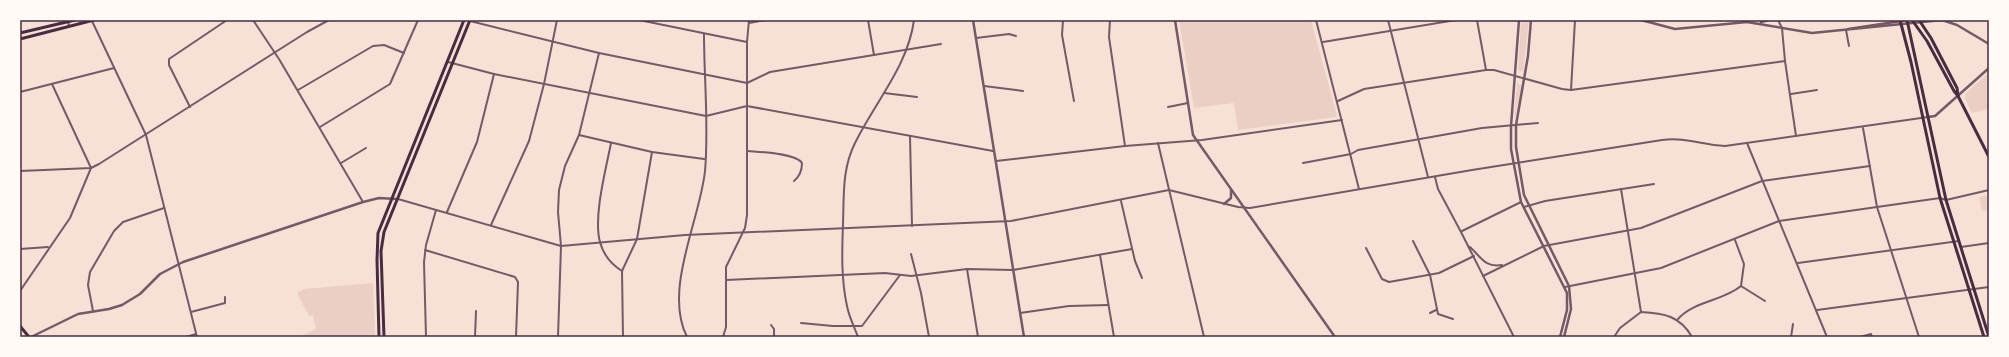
<svg xmlns="http://www.w3.org/2000/svg" width="2009" height="357" font-family="'DejaVu Sans',sans-serif">
  <style>
    .green { fill: #ebcfc5 }
    .lines { fill: none; stroke-linecap: round; stroke-linejoin: round }
    .minor { stroke: #755966; stroke-width: 2 }
    .tertiary { stroke: #755966; stroke-width: 2.5 }
    .secondary { stroke: #4a2c40; stroke-width: 3 }
    .primary { stroke: #4a2c40; stroke-width: 3 }
    .neatline { fill: none; stroke: #4a2c40; stroke-width: 1.5 }
  </style>
  <rect width="100%" height="100%" fill="#f7e1d7"/>
  <g class="green">
    <path d="M1179 20H1311L1337 115 1336 117 1238 130 1234 103 1194 108Z"/>
    <path d="M1521 20H1529L1523 72 1518 70Z"/>
    <path d="M1989 72V109L1972 113 1965 99V94Z"/>
    <path d="M1517 83 1522 86 1515 118H1514Z"/>
    <path d="M1986 195 1989 202V210L1982 211 1979 197Z"/>
    <path d="M373 283 375 337H299L316 329 313 315 309 316 297 293 304 289Z"/>
  </g>
  <g class="lines">
    <g class="minor">
      <path d="M68 20 69 26"/>
      <path d="M253 20 279 59 363 202"/>
      <path d="M639 20 747 42"/>
      <path d="M868 20 874 55"/>
      <path d="M1063 20 1062 35 1074 101"/>
      <path d="M1110 20 1109 37 1125 146"/>
      <path d="M1316 20 1359 189"/>
      <path d="M1388 20 1428 177"/>
      <path d="M1477 20 1486 70"/>
      <path d="M1778 20 1782 28 1785 61 1796 136"/>
      <path d="M92 21 146 135 197 337"/>
      <path d="M470 21 599 53 747 83 770 72 941 44"/>
      <path d="M749 23 766 20"/>
      <path d="M1846 30 1849 46"/>
      <path d="M976 38 1009 34 1016 36"/>
      <path d="M1323 42 1456 20"/>
      <path d="M448 62 494 74 706 116 747 106 993 151"/>
      <path d="M52 84 91 168"/>
      <path d="M984 86 1023 91"/>
      <path d="M298 90 373 46 384 45 404 53"/>
      <path d="M1571 90 1575 20"/>
      <path d="M20 92 114 68"/>
      <path d="M884 93 917 97"/>
      <path d="M1791 94 1817 90"/>
      <path d="M1338 101 1364 89 1486 70H1494L1562 89 1571 90 1785 61"/>
      <path d="M190 107 169 65V59L227 20"/>
      <path d="M1168 107 1188 103"/>
      <path d="M320 127 390 84 418 20"/>
      <path d="M1863 128 1877 207 1919 337"/>
      <path d="M579 135 652 152 704 159"/>
      <path d="M910 136 912 226"/>
      <path d="M611 143C606 169 593 217 600 242 603 254 611 264 622 271"/>
      <path d="M1158 143 1204 337"/>
      <path d="M1747 143 1827 337"/>
      <path d="M748 151C759 152 795 153 802 163 802 170 800 176 794 181"/>
      <path d="M996 161 1125 146 1202 140 1342 120"/>
      <path d="M341 163 366 148"/>
      <path d="M1303 163 1351 154 1358 150 1482 128 1538 123"/>
      <path d="M20 171 91 168 99 164 307 32 329 20"/>
      <path d="M1435 177 1438 189 1461 232 1514 337"/>
      <path d="M1621 189 1641 312"/>
      <path d="M398 199 561 246 685 235 1011 221 1169 190 1238 207 1250 208 1472 170 1662 140C1687 137 1701 145 1725 146L1928 117"/>
      <path d="M1121 201 1135 261 1142 278"/>
      <path d="M1524 207 1545 201 1654 184"/>
      <path d="M447 212 477 142 494 74"/>
      <path d="M491 225 529 141 544 84 557 20"/>
      <path d="M1462 231 1521 202"/>
      <path d="M1735 240 1744 264 1741 286"/>
      <path d="M1413 241 1430 275 1438 314 1453 319"/>
      <path d="M1470 247C1481 257 1485 268 1502 265"/>
      <path d="M1961 247 1989 243"/>
      <path d="M1366 248 1382 279 1389 282 1439 273 1474 256"/>
      <path d="M20 249 48 247"/>
      <path d="M425 250 515 277 518 282 516 337"/>
      <path d="M911 254 921 293 929 337"/>
      <path d="M1100 255 1114 337"/>
      <path d="M1798 263 1959 241"/>
      <path d="M967 269 978 337"/>
      <path d="M1483 276 1544 246 1641 228 1762 181 1870 166"/>
      <path d="M726 280 885 273 911 276 967 269 1013 270 1132 249"/>
      <path d="M1741 286 1765 301"/>
      <path d="M1565 287 1661 268 1779 221 1940 198 1946 200 1989 190"/>
      <path d="M20 291 70 218 91 168"/>
      <path d="M1817 310 1989 287"/>
      <path d="M93 311 88 285 90 272 114 231 123 222 164 208"/>
      <path d="M191 312 225 303V297"/>
      <path d="M1020 313 1069 306 1108 305"/>
      <path d="M1430 313 1436 310"/>
      <path d="M1678 319C1694 301 1723 301 1741 286"/>
      <path d="M801 323 833 326H862L900 275"/>
      <path d="M771 325 774 329V337"/>
      <path d="M186 337 196 334"/>
      <path d="M426 337 424 262 426 245 436 210"/>
      <path d="M475 337 476 311"/>
      <path d="M558 337 561 246 558 212 559 190 565 166 579 135 599 53"/>
      <path d="M623 337 622 271 637 239 652 152"/>
      <path d="M687 337C663 290 700 220 705 171 709 127 704 78 704 34"/>
      <path d="M723 337 726 327V267L745 228 747 215V42L749 20"/>
      <path d="M858 337C854 326 849 317 847 306 841 279 842 251 843 224 844 195 842 169 855 143 875 102 908 66 914 20"/>
      <path d="M1614 337 1620 328 1641 312C1664 313 1680 316 1692 337"/>
      <path d="M1791 337 1793 324"/>
      <path d="M1860 337 1871 334 1872 337"/>
    </g>
    <g class="tertiary">
      <path d="M973 20 1024 337"/>
      <path d="M1175 20 1193 135 1335 337"/>
      <path d="M1519 20 1511 126V149L1521 202 1567 293V310L1560 337"/>
      <path d="M1531 20 1528 56 1516 125V147L1524 195 1569 286 1571 309 1564 337"/>
      <path d="M1641 20 1675 29 1747 22 1812 33 1942 20"/>
      <path d="M1942 20 1957 25 1989 44"/>
      <path d="M1761 22 1769 20"/>
      <path d="M1848 29 1908 20"/>
      <path d="M1928 117 1935 116 1989 68"/>
      <path d="M1224 204 1231 198V190"/>
      <path d="M31 337 78 314 109 309 122 305 140 294 160 274 183 262 363 202 379 198 396 199"/>
    </g>
    <g class="secondary">
      <path d="M1912 20 1927 41 1954 91 1958 96"/>
      <path d="M1919 20 1931 38 1957 88 1958 96 1989 157"/>
      <path d="M20 33 75 20"/>
      <path d="M20 39 94 20"/>
      <path d="M20 326 29 337"/>
      <path d="M379 337 377 260 378 233 464 20"/>
      <path d="M384 337 381 251 384 232 470 20"/>
    </g>
    <g class="primary">
      <path d="M1900 20 1911 62 1940 198 1984 337"/>
      <path d="M1907 20 1946 200 1989 337"/>
    </g>
  </g>
  <rect width="2009" height="357" fill="none" stroke="#fffaf5" stroke-width="42"/>
  <rect x="21" y="21" width="1967" height="315" class="neatline"/>
</svg>
